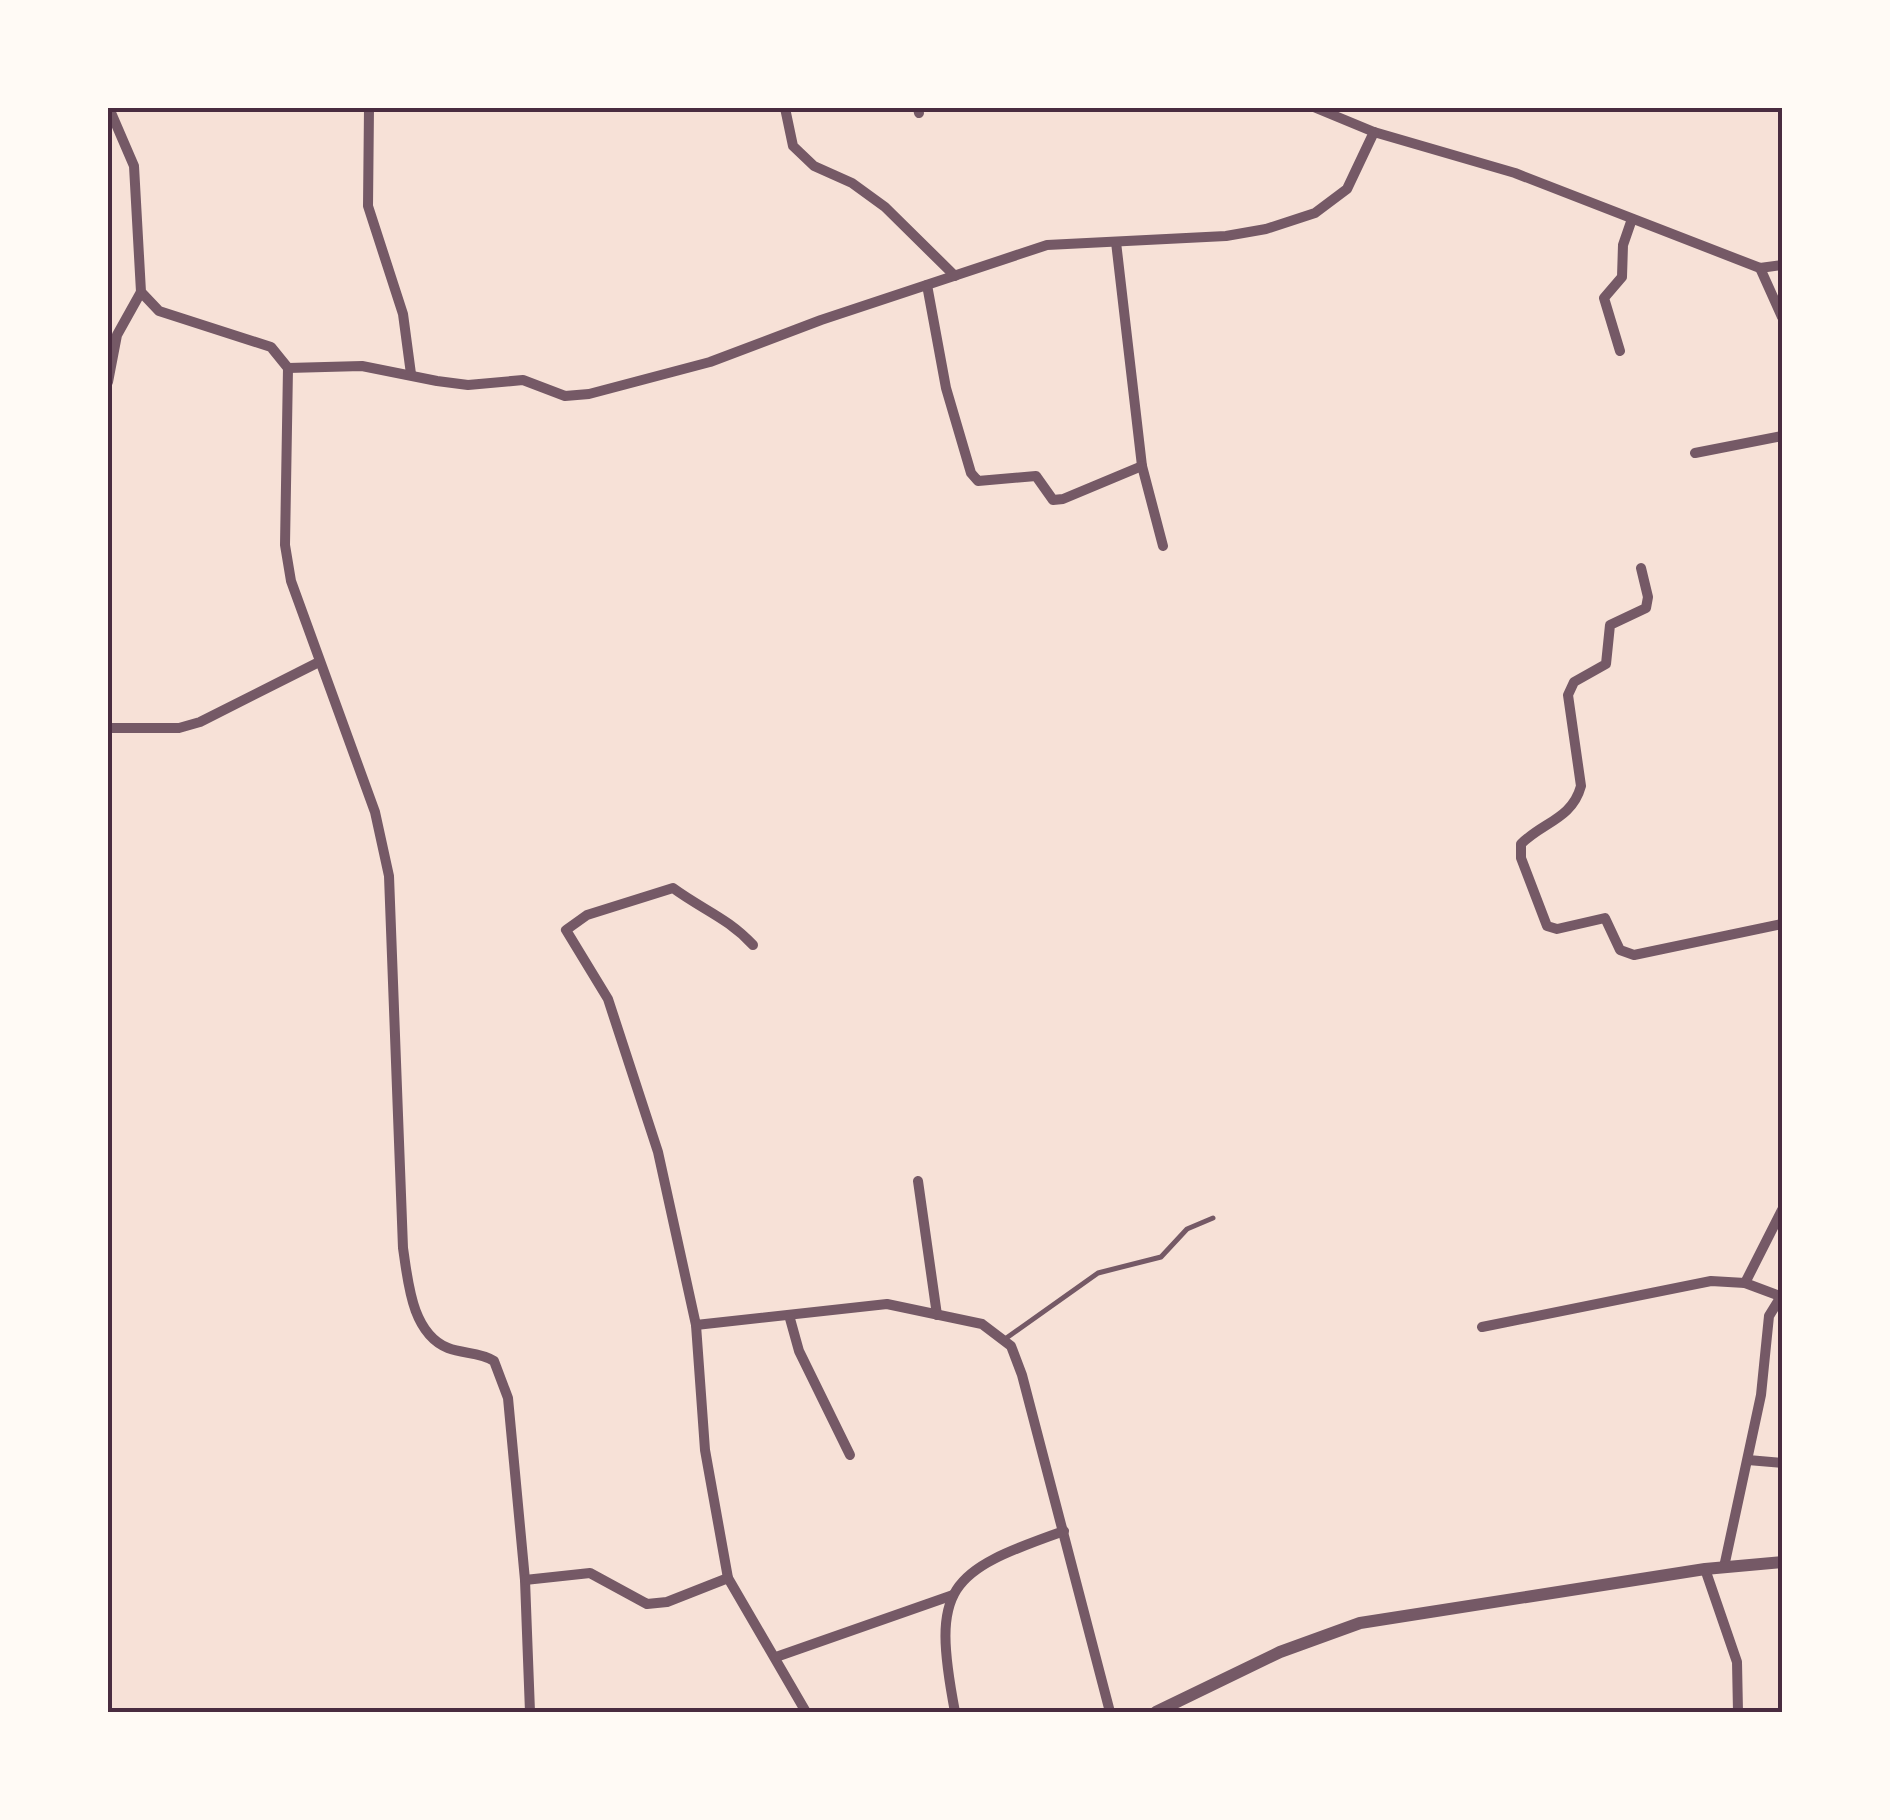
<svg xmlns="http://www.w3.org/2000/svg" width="1890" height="1820" font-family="'DejaVu Sans',sans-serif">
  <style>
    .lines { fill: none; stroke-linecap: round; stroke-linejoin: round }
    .service { stroke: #755966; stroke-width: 5 }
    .minor { stroke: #755966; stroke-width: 10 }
    .tertiary { stroke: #755966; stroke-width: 12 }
    .neatline { fill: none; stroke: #4a2c40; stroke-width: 4 }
  </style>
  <rect width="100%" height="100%" fill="#f7e1d7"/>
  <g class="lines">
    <path class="service" d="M1005 1339 1098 1273 1161 1257 1187 1229 1213 1218"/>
    <g class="minor">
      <path d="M109 108 134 166 141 292 159 311 271 347 288 368 285 545 291 581 375 812 389 876 403 1248C408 1280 411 1333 448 1348 463 1354 480 1352 494 1361L508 1398 525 1580 530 1712"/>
      <path d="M369 108 368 206 403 314 411 374"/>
      <path d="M785 108 793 146 814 166 852 183 885 207 955 276"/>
      <path d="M918 108 919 113"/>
      <path d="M1316 108 1374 132 1515 173 1760 268 1782 265"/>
      <path d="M1116 242 1142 466 1163 546"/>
      <path d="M1760 268 1782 317"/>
      <path d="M927 285 946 388 971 473 978 481 1036 476 1053 500 1063 499 1142 466"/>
      <path d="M1620 351 1604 298 1622 277 1623 245 1632 219"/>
      <path d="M288 368 362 366 437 381 468 385 523 380 565 396 589 394 710 362 821 320 1047 245 1226 236 1266 229 1315 213 1347 189 1374 132"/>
      <path d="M108 382 117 335 141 292"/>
      <path d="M1695 453 1782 436"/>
      <path d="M1641 568 1648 597 1646 608 1610 625 1606 664 1574 682 1568 695 1581 786C1572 819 1543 822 1521 844V858L1547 926 1557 929 1605 918 1620 950 1634 955 1782 924"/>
      <path d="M108 728H179L200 722 317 663"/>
      <path d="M753 945C728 918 703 910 673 888L587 915 566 930 608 999 658 1152 696 1325 705 1450 728 1578 806 1712"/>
      <path d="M918 1181 937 1315"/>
      <path d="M1745 1283 1782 1210"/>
      <path d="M789 1315 799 1351 850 1455"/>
      <path d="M696 1325 887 1304 982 1324 1011 1346 1022 1375 1110 1712"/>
      <path d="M1482 1327 1711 1281 1745 1283 1780 1296"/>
      <path d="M1748 1460 1782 1463"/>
      <path d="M1724 1567 1761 1395 1769 1316 1782 1295"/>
      <path d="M1705 1569 1737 1662 1738 1712"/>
      <path d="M525 1580 590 1573 647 1604 667 1602 728 1578"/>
      <path d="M776 1657 953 1595"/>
      <path d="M955 1712C931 1586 947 1572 1064 1531"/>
    </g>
    <path class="tertiary" d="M1156 1712 1280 1652 1360 1623 1705 1569 1782 1562"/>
  </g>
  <rect width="1890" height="1820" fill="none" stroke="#fffaf5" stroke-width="220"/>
  <rect x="110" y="110" width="1670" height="1600" class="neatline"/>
</svg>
